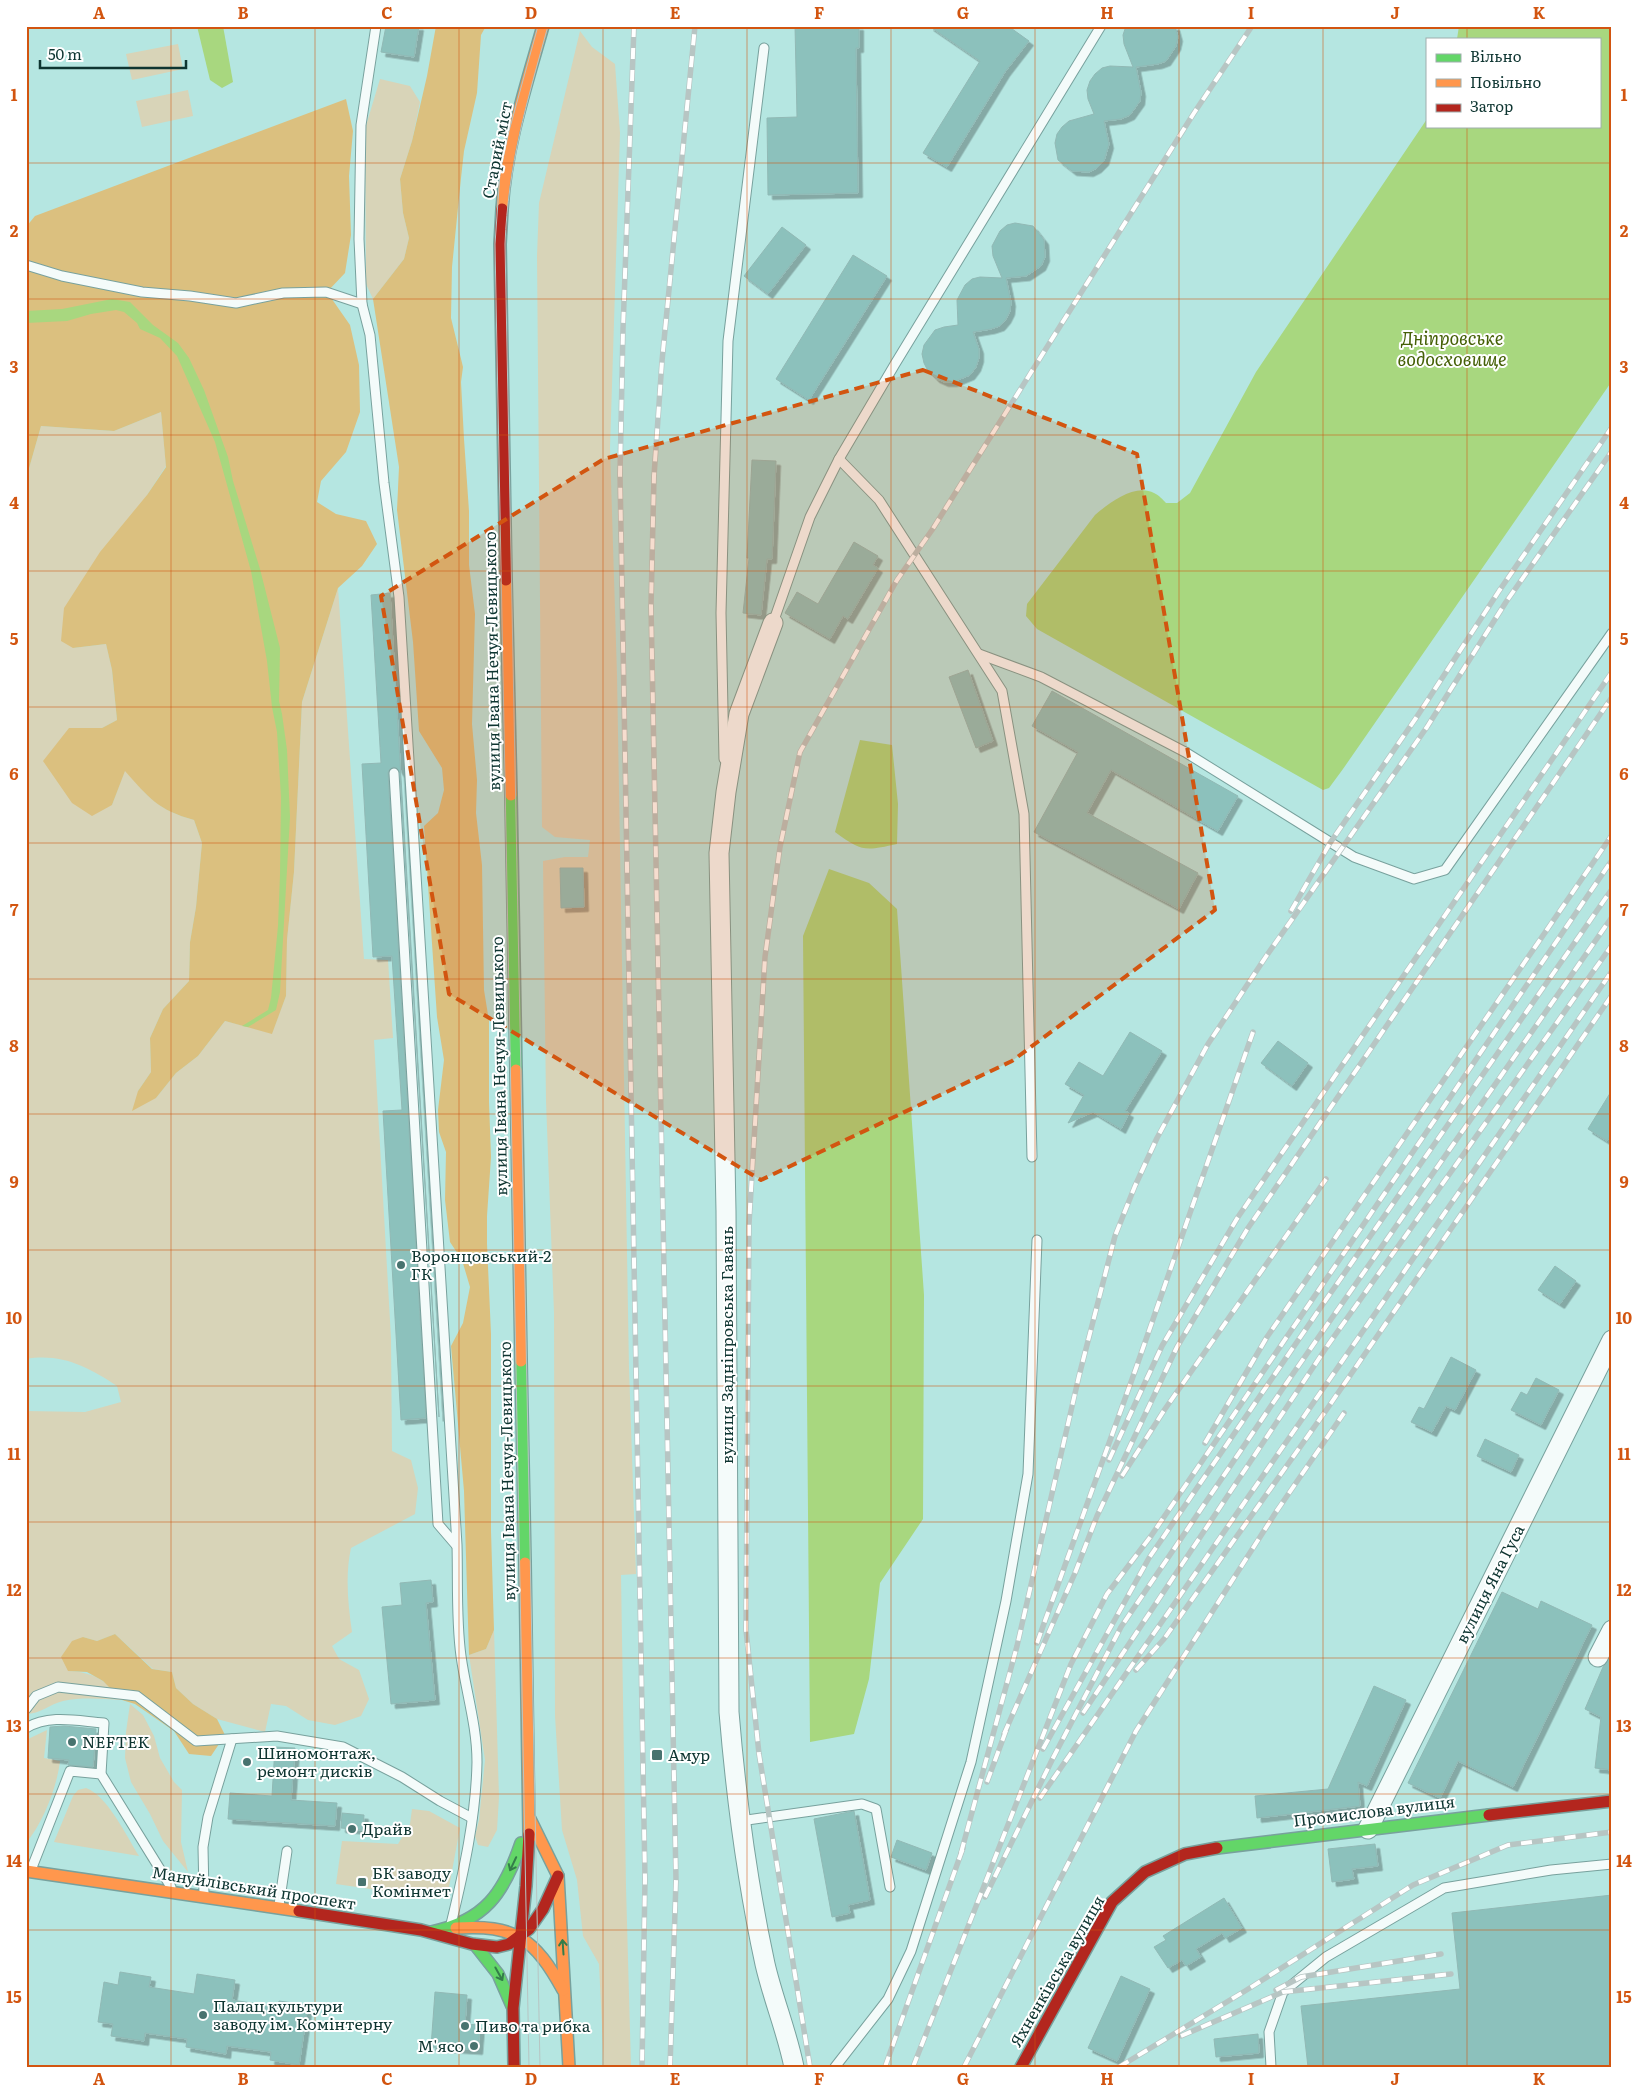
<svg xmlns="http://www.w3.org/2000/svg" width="1638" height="2093" font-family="Literata,serif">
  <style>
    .green { fill: #d8d4b8 }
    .forest { fill: #dbc07f }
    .water { fill: #a8d77f }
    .building { fill: #8cc1bc; stroke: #91b9b5; filter: url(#shadow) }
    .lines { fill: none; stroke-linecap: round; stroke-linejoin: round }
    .lane-casing { stroke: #78a19d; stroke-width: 11 }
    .street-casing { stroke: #78a19d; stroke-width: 21 }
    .fast-casing { stroke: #78a19d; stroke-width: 14 }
    .slow-casing { stroke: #78a19d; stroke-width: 14 }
    .jam-casing { stroke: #78a19d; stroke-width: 14 }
    .lane { stroke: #f4fbfa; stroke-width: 9 }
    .street { stroke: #f4fbfa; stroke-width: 19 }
    .fast { stroke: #63d668; stroke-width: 11 }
    .slow { stroke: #ff974d; stroke-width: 11 }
    .jam { stroke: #b3261e; stroke-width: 11 }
    .tram { stroke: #b7c5c3; stroke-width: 1 }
    .rail-casing { stroke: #b7c5c3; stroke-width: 5.5 }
    .rail { stroke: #fff; stroke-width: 4; stroke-dasharray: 11; stroke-linecap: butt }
    .oneway { stroke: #347d4a }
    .marked { fill: #d25510; fill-opacity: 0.2; stroke: #d25510; stroke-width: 4; stroke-dasharray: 10 6; stroke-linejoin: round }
    .grid { fill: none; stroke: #d25510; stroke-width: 1; stroke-opacity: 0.55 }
    .poi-dot { fill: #48736f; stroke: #fff; stroke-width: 2 }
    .labels { text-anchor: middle; stroke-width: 4; stroke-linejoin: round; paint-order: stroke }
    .street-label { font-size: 16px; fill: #0e3531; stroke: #fff }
    .poi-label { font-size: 16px; fill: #0e3531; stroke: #fff; text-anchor: start }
    .water-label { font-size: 18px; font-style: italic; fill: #456006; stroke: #fff }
    .neatline { fill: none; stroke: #d25510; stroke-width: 2 }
    .grid-label { font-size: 16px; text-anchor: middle; font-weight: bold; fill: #d25510 }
  </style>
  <defs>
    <filter id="shadow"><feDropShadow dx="4.5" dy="4.5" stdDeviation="0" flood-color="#0004"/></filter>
  </defs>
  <rect width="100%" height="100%" fill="#b5e6e1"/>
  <g class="green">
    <path d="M580 31 592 47 615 64 620 133 610 448 617 675 629 1368 636 1574 621 1575 626 1887 631 2067H604L599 1964 583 1936 577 1880 562 1830 555 1716 554 1313 546 1101 543 861 565 857H588L590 840 555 837 542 827 537 256 539 203Z"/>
    <path d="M178 44 183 69 132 80 126 54Z"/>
    <path d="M380 79 410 86 420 102 412 141 400 179 403 213 409 238 404 259 373 299 366 284 365 129Z"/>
    <path d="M188 90 193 116 142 127 136 101Z"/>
    <path d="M161 412 166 466 147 495 73 648 106 644 112 670 117 720 102 728H69L112 805 125 770C149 798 158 810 194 820L202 843 196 907 190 942 189 981 163 1009 150 1038 151 1072 138 1091 156 1098 176 1073 198 1056 225 1021 272 1033 286 996 287 940 294 872 302 702 338 588 364 959 388 960 393 1038 374 1040 391 1338 392 1451 411 1460 418 1488 415 1514 351 1548C345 1575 348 1605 352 1632L332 1646 339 1659 359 1670 369 1699 361 1716 335 1725 308 1720 286 1706 271 1704 265 1732 217 1719 193 1704 176 1688 172 1672 153 1669 115 1634 97 1641 83 1637 68 1671C93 1672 106 1680 122 1700 103 1699 82 1697 63 1701 50 1704 40 1714 26 1714V1411L85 1412 121 1402 117 1386C88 1367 62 1353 26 1359V479L41 426 114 431Z"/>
    <path d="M494 1630 499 1797 497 1830 488 1847 478 1845 475 1836 479 1820 485 1760 469 1655 486 1649Z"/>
    <path d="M130 1704 143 1715 154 1736 160 1758 174 1782 182 1790 181 1842 188 1872 163 1841 150 1814 131 1782 125 1758 126 1732Z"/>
    <path d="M47 1730 44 1758 60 1761C57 1787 43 1823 26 1843V1740Z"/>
    <path d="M86 1788C107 1795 127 1837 139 1856L54 1842 73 1796 78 1790Z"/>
    <path d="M412 1809 429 1811 460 1828 449 1887 439 1899 336 1884 342 1841 398 1844 410 1824Z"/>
  </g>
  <g class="forest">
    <path d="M436 26H486L481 35 477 93 464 151 461 178 452 267 451 318 463 367 461 382 464 439 469 511V565L475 614 472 724 477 780 476 813 482 865 484 990 489 1021V1102L491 1157 487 1216V1244L491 1334V1531L494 1630 486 1649 469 1655 464 1491 451 1346 463 1323 470 1287 462 1260 450 1242 445 1200 446 1152 439 1132 438 1110 444 1060 437 1017 424 826 438 813 444 790 442 768 419 731 413 642 397 510 399 467 373 299 404 259 409 238 403 213 400 179 412 141 427 76Z"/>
    <path d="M346 99 353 131 349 176 351 235 345 273 327 292 350 325 359 365 360 412 346 452 321 481 317 502 336 514 366 521 377 544 362 566 338 588 302 702 294 872 287 940 286 996 272 1034 225 1021 198 1056 176 1073 156 1098 132 1111 138 1091 151 1072 150 1038 163 1009 189 981 190 942 196 907 202 843 194 820C158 810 149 798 125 771L112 805 92 816 72 803 43 761 69 728H102L117 720 112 670 106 644 73 648 61 641 64 608 100 552 147 495 166 467 161 412 114 431 41 426 26 479V227L35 216Z"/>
    <path d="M115 1634 152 1669 172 1672 176 1688 193 1704 217 1719 225 1735 211 1756 189 1754 174 1731 135 1704 122 1700 103 1681 87 1672 68 1671 61 1657 72 1641 83 1637 97 1641Z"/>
  </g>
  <g class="water">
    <path d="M197 26H223L233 82 222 88 210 80Z"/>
    <path d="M1459 26H1612V381L1343 769 1329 788 1323 790 1037 629 1026 616 1027 604 1095 515C1109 503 1135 483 1154 493 1159 495 1163 500 1166 503H1177L1190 493 1256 372 1427 119V126H1599V39H1457Z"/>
    <path d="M112 299 130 302 153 325 178 343 189 358 204 390 228 457 233 481 260 569 280 648 279 701 282 714 287 750 290 817 280 992 276 1010 248 1027 242 1026 268 1010 271 998 278 926 280 875 281 797 277 732 272 707 267 661 251 571 215 442 177 356 160 338 140 329 137 323 124 312 116 310 91 314 67 321 26 323V311L62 309Z"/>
    <path d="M860 740 892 745 898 804 897 844C865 851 862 852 835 832Z"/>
    <path d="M829 869 869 883 897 909 924 1295 923 1519 880 1583 869 1679 854 1734 810 1742 803 936Z"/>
  </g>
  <g class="building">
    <path d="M386 26H419L414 57 381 52Z"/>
    <path d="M795 26H859V48H856L858 193 768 195 767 118 797 117Z"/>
    <path d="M929 26H1008L1029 41 1005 72 947 167 923 153 980 61Z"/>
    <path d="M1126 26H1175L1178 37 1176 46 1166 61 1158 64 1136 67 1141 92 1140 101 1130 115 1121 119 1104 121 1109 144 1104 161 1097 168 1089 172 1072 171 1058 160 1055 143 1057 134 1062 127 1069 121 1094 114 1088 99 1087 90 1090 81 1095 74 1102 68 1110 66 1133 67 1124 44 1123 35Z"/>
    <path d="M1015 223 1033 226 1044 240 1045 257 1041 266 1026 276 1006 278 1011 302 1010 311 1006 319 1000 326 991 329 973 332 979 349V358L976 367 970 375 953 382H944L935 378 928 371 924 363 922 354 924 345 935 330 944 327 958 325 957 300 965 285 972 279 980 277 1002 278 993 256 992 246 1000 231 1007 225Z"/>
    <path d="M782 227 806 245 768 294 744 276Z"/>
    <path d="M853 255 887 276 809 400 776 379Z"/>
    <path d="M752 460 776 461 772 559H767L761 615 743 613 749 558H747Z"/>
    <path d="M854 542 878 556 873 565 878 568 848 619 843 616 830 639 785 613 797 592 818 604Z"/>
    <path d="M390 593 439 1417 400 773 397 768 393 767 389 770 388 773 426 1418 401 1420 383 1111 402 1110 392 956 373 957 362 764 381 763 371 595Z"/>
    <path d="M968 670 993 741 976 748 949 677Z"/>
    <path d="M1052 691 1238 796 1218 831 1111 770 1087 813 1198 873 1179 909 1034 832 1078 752 1032 726Z"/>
    <path d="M560 868H583L584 907 561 908Z"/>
    <path d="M1130 1032 1162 1051 1125 1111 1129 1113 1121 1129 1093 1112 1068 1123 1084 1095 1065 1084 1079 1062 1103 1076Z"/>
    <path d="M1278 1041 1308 1063 1292 1086 1261 1063Z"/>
    <path d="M1612 1090V1132L1607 1141 1588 1129Z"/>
    <path d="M1555 1266 1576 1281 1560 1304 1538 1290Z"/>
    <path d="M1451 1357 1476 1370 1455 1410 1446 1406 1432 1432 1411 1422 1419 1407 1424 1409Z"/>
    <path d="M1536 1378 1559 1390 1541 1425 1511 1410 1521 1392 1527 1395Z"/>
    <path d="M1485 1439 1519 1455 1511 1472 1477 1456Z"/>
    <path d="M431 1580 433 1602 426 1603 435 1700 391 1704 382 1607 402 1605 400 1583Z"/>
    <path d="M1502 1592 1538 1609 1541 1601 1592 1625 1513 1787 1458 1761 1440 1798 1408 1783Z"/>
    <path d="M1612 1655V1770L1595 1768 1601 1717 1585 1709 1603 1667Z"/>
    <path d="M1374 1686 1406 1700 1367 1786 1358 1782 1360 1806 1257 1818 1255 1796 1328 1789Z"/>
    <path d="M64 1726 96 1729 93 1767 68 1765 69 1760 48 1758 50 1727Z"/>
    <path d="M275 1747 295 1748 291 1800 337 1803 335 1826 228 1819 230 1793 272 1796Z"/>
    <path d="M854 1811 870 1900 848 1905 850 1913 832 1917 814 1819Z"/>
    <path d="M342 1813 364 1815 363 1830 341 1828Z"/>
    <path d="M897 1840 932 1853 926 1870 891 1857Z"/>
    <path d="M1375 1844 1378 1866 1352 1869 1354 1879 1332 1882 1328 1849Z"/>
    <path d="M1612 1895V2067H1308L1301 2006 1460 1989 1452 1913Z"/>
    <path d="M1224 1898 1242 1928 1225 1938 1222 1933 1196 1949 1201 1957 1186 1966 1182 1960 1168 1968 1154 1947 1166 1940 1163 1936Z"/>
    <path d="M120 1972 151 1977 149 1987 194 1994 197 1974 235 1980 232 2000 278 2007 279 2001 308 2005 299 2065 270 2060 271 2052 227 2046 226 2054 186 2047 187 2039 145 2033 144 2041 111 2036 113 2024 98 2022 104 1982 118 1985Z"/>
    <path d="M1121 1976 1150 1989 1117 2061 1088 2048Z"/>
    <path d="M435 1992 467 1995 465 2024 480 2025 478 2050 431 2047Z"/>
    <path d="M1258 2034 1259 2053 1216 2057 1214 2039Z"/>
  </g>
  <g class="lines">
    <g class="lane-casing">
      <g id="lane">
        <path d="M376 26 361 125 359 239 362 304 370 335 384 483 399 597 457 1545C458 1582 456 1620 461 1656 466 1692 477 1726 477 1762 476 1816 464 1871 451 1924"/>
        <path d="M26 265 62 276 142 292 190 296 236 303 283 293 326 292 362 304"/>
        <path d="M839 459 879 500 1002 691 1024 814 1032 1157"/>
        <path d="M773 623 810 517 839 459 895 364 1101 26"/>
        <path d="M979 654 1041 677 1185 752 1354 857 1414 879 1445 870 1612 633"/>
        <path d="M724 759 721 613 728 341 764 48"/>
        <path d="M394 773 438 1524 456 1545"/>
        <path d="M26 1709 36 1696 58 1687 137 1696 196 1741 277 1736 343 1747 402 1777 440 1801 472 1818"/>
        <path d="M26 1728C50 1714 77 1721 104 1723L101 1774 171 1887"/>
        <path d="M740 1821 862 1804 876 1809 890 1887"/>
        <path d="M31 1870 70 1771 101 1774"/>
        <path d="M204 1895 203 1847 208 1817 232 1739"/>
        <path d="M279 1905 287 1851"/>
        <path d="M835 2067 888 1999 911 1951 971 1762 1006 1601 1028 1474 1037 1240"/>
        <path d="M1271 2067 1269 2032 1283 1992 1326 1957 1444 1888 1551 1870 1612 1864"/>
      </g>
    </g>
    <g class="street-casing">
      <g id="street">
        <path d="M773 623 739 714 726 792 719 853 726 1211 729 1712C736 1797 747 1881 765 1964 773 1999 787 2032 794 2067"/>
        <path d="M1598 1657 1612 1630"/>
        <path d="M1368 1829 1612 1340"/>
      </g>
    </g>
    <g class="fast-casing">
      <g id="fast">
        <path d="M511 795 516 1070"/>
        <path d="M521 1361 525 1563"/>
        <path d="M1217 1848 1489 1815"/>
        <path d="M431 1932C485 1921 504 1893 521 1843"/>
        <path d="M476 1946 498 1974 512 2006"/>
      </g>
    </g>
    <g class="slow-casing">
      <g id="slow">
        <path d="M502 209C506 146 526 86 543 26"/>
        <path d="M506 580 511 795"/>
        <path d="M516 1070 521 1361"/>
        <path d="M525 1563 529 1834"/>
        <path d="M530 1819 558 1876 569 2067"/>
        <path d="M26 1871 299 1911"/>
        <path d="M456 1928C515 1924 535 1939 563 1990"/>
      </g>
    </g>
    <g class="jam-casing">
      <g id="jam">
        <path d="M502 209 500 244 506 580"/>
        <path d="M1489 1815 1612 1801"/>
        <path d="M299 1911 421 1930 472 1944 497 1947 509 1944 529 1929 543 1909 558 1876"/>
        <path d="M514 2067 513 2008 526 1886 529 1834"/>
        <path d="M1021 2067 1112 1902 1145 1872 1185 1854 1217 1848"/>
      </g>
    </g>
    <use href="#lane" class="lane"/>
    <use href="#street" class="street"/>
    <use href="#fast" class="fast"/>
    <use href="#slow" class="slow"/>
    <use href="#jam" class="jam"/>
    <g class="tram">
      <path d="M529 2067 495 244 500 173 509 131 538 26"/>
      <path d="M540 2067 505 244C508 166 527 101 548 26"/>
    </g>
    <g class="rail-casing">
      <g id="rail">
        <path d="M634 26 623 329 620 474 645 1879 642 2067"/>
        <path d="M1291 911 1330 843 1416 718 1499 591 1612 427"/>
        <path d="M1205 1443 1267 1337 1612 835"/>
        <path d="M1109 1460 1162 1346 1238 1217 1612 672"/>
        <path d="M1122 1476 1165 1409 1326 1179"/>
        <path d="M1037 1643 1135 1371 1253 1032"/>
        <path d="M1136 1670 1164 1639 1327 1409 1612 995"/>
        <path d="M1083 1713 1328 1345 1612 945"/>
        <path d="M1004 1734 1075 1573 1097 1516 1177 1347 1248 1228 1612 697"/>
        <path d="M1043 1749 1149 1558 1323 1304 1612 889"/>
        <path d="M987 1782 1007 1728"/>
        <path d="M1040 1798 1612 971"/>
        <path d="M961 1853 1017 1646 1079 1376 1115 1236 1135 1186 1157 1138 1208 1044 1267 955 1427 727 1506 602 1612 451"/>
        <path d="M985 1897 1053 1758 1121 1627 1290 1378 1612 917"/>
        <path d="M1276 1990 1301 1977 1441 1954"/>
        <path d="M1181 2036 1283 1992 1451 1974"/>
        <path d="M670 2067 676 1880 651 606 654 476 662 361 695 26"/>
        <path d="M810 2067 759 1754 746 1630 749 1224 765 957 780 847 800 752 897 580 932 530 1194 113 1252 26"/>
        <path d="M885 2067 963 1848"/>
        <path d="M913 2067 1071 1664 1107 1594 1151 1536 1612 860"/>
        <path d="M964 2067 1136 1731 1276 1512 1344 1413"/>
        <path d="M1119 2067 1245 1991 1413 1885 1508 1845 1612 1832"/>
      </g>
    </g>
    <use href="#rail" class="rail"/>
  </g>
  <defs><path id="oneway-shaft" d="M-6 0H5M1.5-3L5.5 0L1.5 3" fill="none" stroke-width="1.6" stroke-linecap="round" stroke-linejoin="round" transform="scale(1.25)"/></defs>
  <g class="oneway">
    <use href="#oneway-shaft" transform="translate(513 1864) rotate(115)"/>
    <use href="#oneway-shaft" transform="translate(563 1947) rotate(-94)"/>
    <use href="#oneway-shaft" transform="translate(499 1974) rotate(61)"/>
  </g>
  <path class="marked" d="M923 370 1137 454 1215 910 1012 1061 761 1180 449 994 381 596 604 459Z"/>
  <path class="grid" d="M171 26V2067M315 26V2067M459 26V2067M603 26V2067M747 26V2067M891 26V2067M1035 26V2067M1179 26V2067M1323 26V2067M1467 26V39M1467 126V2067M26 163H1612M26 299H1612M26 435H1612M26 571H1612M26 707H1612M26 843H1612M26 979H1612M26 1114H1612M26 1250H1612M26 1386H1612M26 1522H1612M26 1658H1612M26 1794H1612M26 1930H1612"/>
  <g class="poi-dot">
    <circle cx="401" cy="1265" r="5"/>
    <circle cx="72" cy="1742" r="5"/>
    <rect x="651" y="1749" width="12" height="12" rx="2.5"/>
    <circle cx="247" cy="1762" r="5"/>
    <circle cx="352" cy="1829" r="5"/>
    <rect x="357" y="1877" width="10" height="10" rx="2.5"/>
    <circle cx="203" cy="2015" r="5"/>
    <circle cx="465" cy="2026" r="5"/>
    <circle cx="474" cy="2046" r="5"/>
  </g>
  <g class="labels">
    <g class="street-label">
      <text transform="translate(497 150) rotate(-79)" y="6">Старий міст</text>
      <text transform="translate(492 661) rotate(-91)" y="6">вулиця Івана Нечуя-Левицького</text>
      <text transform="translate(499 1066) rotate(-91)" y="6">вулиця Івана Нечуя-Левицького</text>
      <text transform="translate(727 1345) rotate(-90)" y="6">вулиця Задніпровська Гавань</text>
      <text transform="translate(507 1471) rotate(-91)" y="6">вулиця Івана Нечуя-Левицького</text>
      <text transform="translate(1490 1584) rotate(-63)" y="6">вулиця Яна Гуса</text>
      <text transform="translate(1374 1811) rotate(-7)" y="6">Промислова вулиця</text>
      <text transform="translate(254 1888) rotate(9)" y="6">Мануйлівський проспект</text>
      <text transform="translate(1057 1971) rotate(-60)" y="6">Яхненківська вулиця</text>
    </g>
    <g class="poi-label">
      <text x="411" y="1262">Воронцовський-2<tspan x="411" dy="18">ГК</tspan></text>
      <text x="82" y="1748">NEFTEK</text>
      <text x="257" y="1759">Шиномонтаж,<tspan x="257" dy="18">ремонт дисків</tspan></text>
      <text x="668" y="1761">Амур</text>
      <text x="362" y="1835">Драйв</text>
      <text x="372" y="1879">БК заводу<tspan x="372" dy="18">Комінмет</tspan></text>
      <text x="213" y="2012">Палац культури<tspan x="213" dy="18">заводу ім. Комінтерну</tspan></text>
      <text x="475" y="2032">Пиво та рибка</text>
      <text x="464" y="2052" text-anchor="end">М'ясо</text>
    </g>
    <g class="water-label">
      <text x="1452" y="345">Дніпровське<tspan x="1452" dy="21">водосховище</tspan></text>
    </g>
  </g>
  <rect width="1638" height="2093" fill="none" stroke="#ffffff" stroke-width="55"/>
  <rect x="1426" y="38" width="175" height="90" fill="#ffffff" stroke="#9faead"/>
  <rect x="1436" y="54" width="25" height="8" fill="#63d668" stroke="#9faead"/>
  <text x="1470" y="62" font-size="15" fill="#0e3531">Вільно</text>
  <rect x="1436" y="79" width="25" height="8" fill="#ff974d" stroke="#9faead"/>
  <text x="1470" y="88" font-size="15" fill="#0e3531">Повільно</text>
  <rect x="1436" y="104" width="25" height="8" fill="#b3261e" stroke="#9faead"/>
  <text x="1470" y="112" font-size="15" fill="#0e3531">Затор</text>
  <path d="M40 60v8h146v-8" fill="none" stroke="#0e3531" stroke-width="2.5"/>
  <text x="48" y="60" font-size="15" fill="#0e3531" stroke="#ffffff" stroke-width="4" paint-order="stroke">50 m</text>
  <rect x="28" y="28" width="1582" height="2038" class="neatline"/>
  <g class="grid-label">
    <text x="99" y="19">A</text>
    <text x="243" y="19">B</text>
    <text x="387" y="19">C</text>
    <text x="531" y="19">D</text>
    <text x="675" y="19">E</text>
    <text x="819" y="19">F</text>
    <text x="963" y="19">G</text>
    <text x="1107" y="19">H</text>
    <text x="1251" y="19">I</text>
    <text x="1395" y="19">J</text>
    <text x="1539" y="19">K</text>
    <text x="14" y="101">1</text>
    <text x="1624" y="101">1</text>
    <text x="14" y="237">2</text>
    <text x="1624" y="237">2</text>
    <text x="14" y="373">3</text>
    <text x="1624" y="373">3</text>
    <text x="14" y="509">4</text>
    <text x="1624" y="509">4</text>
    <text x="14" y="645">5</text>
    <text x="1624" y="645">5</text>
    <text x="14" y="780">6</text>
    <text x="1624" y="780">6</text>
    <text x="14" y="916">7</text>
    <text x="1624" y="916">7</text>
    <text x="14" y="1052">8</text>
    <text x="1624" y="1052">8</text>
    <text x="14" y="1188">9</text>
    <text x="1624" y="1188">9</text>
    <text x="14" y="1324">10</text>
    <text x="1624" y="1324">10</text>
    <text x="14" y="1460">11</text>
    <text x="1624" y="1460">11</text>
    <text x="14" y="1596">12</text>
    <text x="1624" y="1596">12</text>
    <text x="14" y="1732">13</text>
    <text x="1624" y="1732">13</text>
    <text x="14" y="1867">14</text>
    <text x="1624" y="1867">14</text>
    <text x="14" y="2003">15</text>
    <text x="1624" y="2003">15</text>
    <text x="99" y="2085">A</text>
    <text x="243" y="2085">B</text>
    <text x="387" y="2085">C</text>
    <text x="531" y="2085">D</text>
    <text x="675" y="2085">E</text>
    <text x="819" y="2085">F</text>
    <text x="963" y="2085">G</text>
    <text x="1107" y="2085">H</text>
    <text x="1251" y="2085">I</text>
    <text x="1395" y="2085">J</text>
    <text x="1539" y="2085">K</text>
  </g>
</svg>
